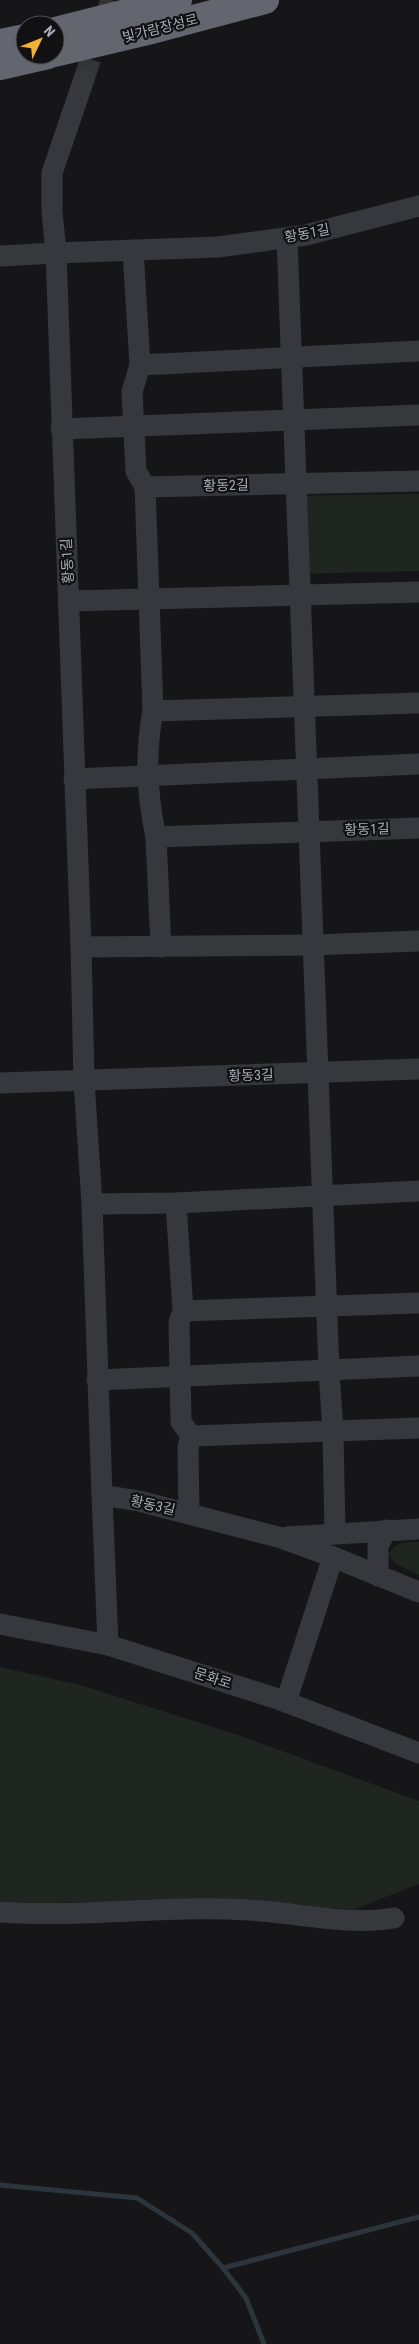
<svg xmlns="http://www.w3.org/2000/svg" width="419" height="2344" font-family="'Roboto Condensed','Noto Sans KR',sans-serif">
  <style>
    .green { fill: #1e261f }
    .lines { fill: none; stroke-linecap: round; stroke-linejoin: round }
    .stream { stroke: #2c353c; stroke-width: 5 }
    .minor-tunnel { stroke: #333438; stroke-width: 21; stroke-dasharray: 21 11; stroke-linecap: butt }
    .minor { stroke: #37383d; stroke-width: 21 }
    .highway { stroke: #63666e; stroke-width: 28 }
    .labels { text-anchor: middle; stroke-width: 4.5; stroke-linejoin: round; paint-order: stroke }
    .street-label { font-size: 14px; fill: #a8adb8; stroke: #111113 }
  </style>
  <rect width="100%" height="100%" fill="#161618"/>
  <g class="green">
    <path d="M419 494V571L289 574 287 496Z"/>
    <path d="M419 1542V1575L394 1563 389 1554C396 1541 406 1542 419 1542Z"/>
    <path d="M0 1667 80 1685 241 1736 419 1801V1884L355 1909 134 1902 16 1903 0 1901Z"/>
  </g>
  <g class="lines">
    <g class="stream">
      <path d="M0 2185 137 2198 192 2233 223 2268 419 2217"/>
      <path d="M223 2268 246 2298 264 2344"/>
    </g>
    <path class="minor-tunnel" d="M84 79 111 0"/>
    <g class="minor">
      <path d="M419 206 306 235 218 247 56 253 81 947 84 1081 92 1204 176 1203 419 1191"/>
      <path d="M287 238 329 1371 333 1432 335 1533"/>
      <path d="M133 250 140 365 419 351"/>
      <path d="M0 256 56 253 52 211V173L84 79"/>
      <path d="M140 365 132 392 136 471 145 487"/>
      <path d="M61 429 419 415"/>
      <path d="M419 481 145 487 153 711 419 703"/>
      <path d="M69 601 419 592"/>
      <path d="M153 711C145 752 147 796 156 837"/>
      <path d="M74 779 419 764"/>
      <path d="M81 947 313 945 419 941"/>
      <path d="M161 947 156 837 419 828"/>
      <path d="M0 1083 419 1069"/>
      <path d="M176 1203 183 1311 179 1322 181 1422 191 1436"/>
      <path d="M92 1204 102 1495 139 1501 189 1514 188 1447 191 1436 419 1428"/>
      <path d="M183 1311 419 1303"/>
      <path d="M97 1380 419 1366"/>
      <path d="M102 1495 108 1645"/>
      <path d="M189 1514 278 1537 333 1557 419 1592"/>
      <path d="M287 1537 419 1529"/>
      <path d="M378 1576V1546L386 1530"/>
      <path d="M0 1624 108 1645 278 1699 419 1753"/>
      <path d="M286 1702 333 1557"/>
      <path d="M0 1912C82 1918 164 1905 247 1910 295 1912 346 1926 394 1918"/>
    </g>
    <g class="highway">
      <path d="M55 31 178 0"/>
      <path d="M0 43 25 38"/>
      <path d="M55 53 148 31 265 0"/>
      <path d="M0 66 48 55"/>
    </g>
  </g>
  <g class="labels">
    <g class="street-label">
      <text transform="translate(160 28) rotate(-14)" y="5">빛가람장성로</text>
      <text transform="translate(307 233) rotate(-11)" y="5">황동1길</text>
      <text transform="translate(226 485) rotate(-1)" y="5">황동2길</text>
      <text transform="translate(67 561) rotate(-93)" y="5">황동1길</text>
      <text transform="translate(367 829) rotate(-2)" y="5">황동1길</text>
      <text transform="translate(251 1075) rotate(-2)" y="5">황동3길</text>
      <text transform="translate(153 1505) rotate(13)" y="5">황동3길</text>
      <text transform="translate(213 1678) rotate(18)" y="5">문화로</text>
    </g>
  </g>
  <g transform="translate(40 40) rotate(47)"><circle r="24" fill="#111113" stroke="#4d4f55"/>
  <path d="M0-4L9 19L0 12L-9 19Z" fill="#f2b134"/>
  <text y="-8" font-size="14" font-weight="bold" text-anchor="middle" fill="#a8adb8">N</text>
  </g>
</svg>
